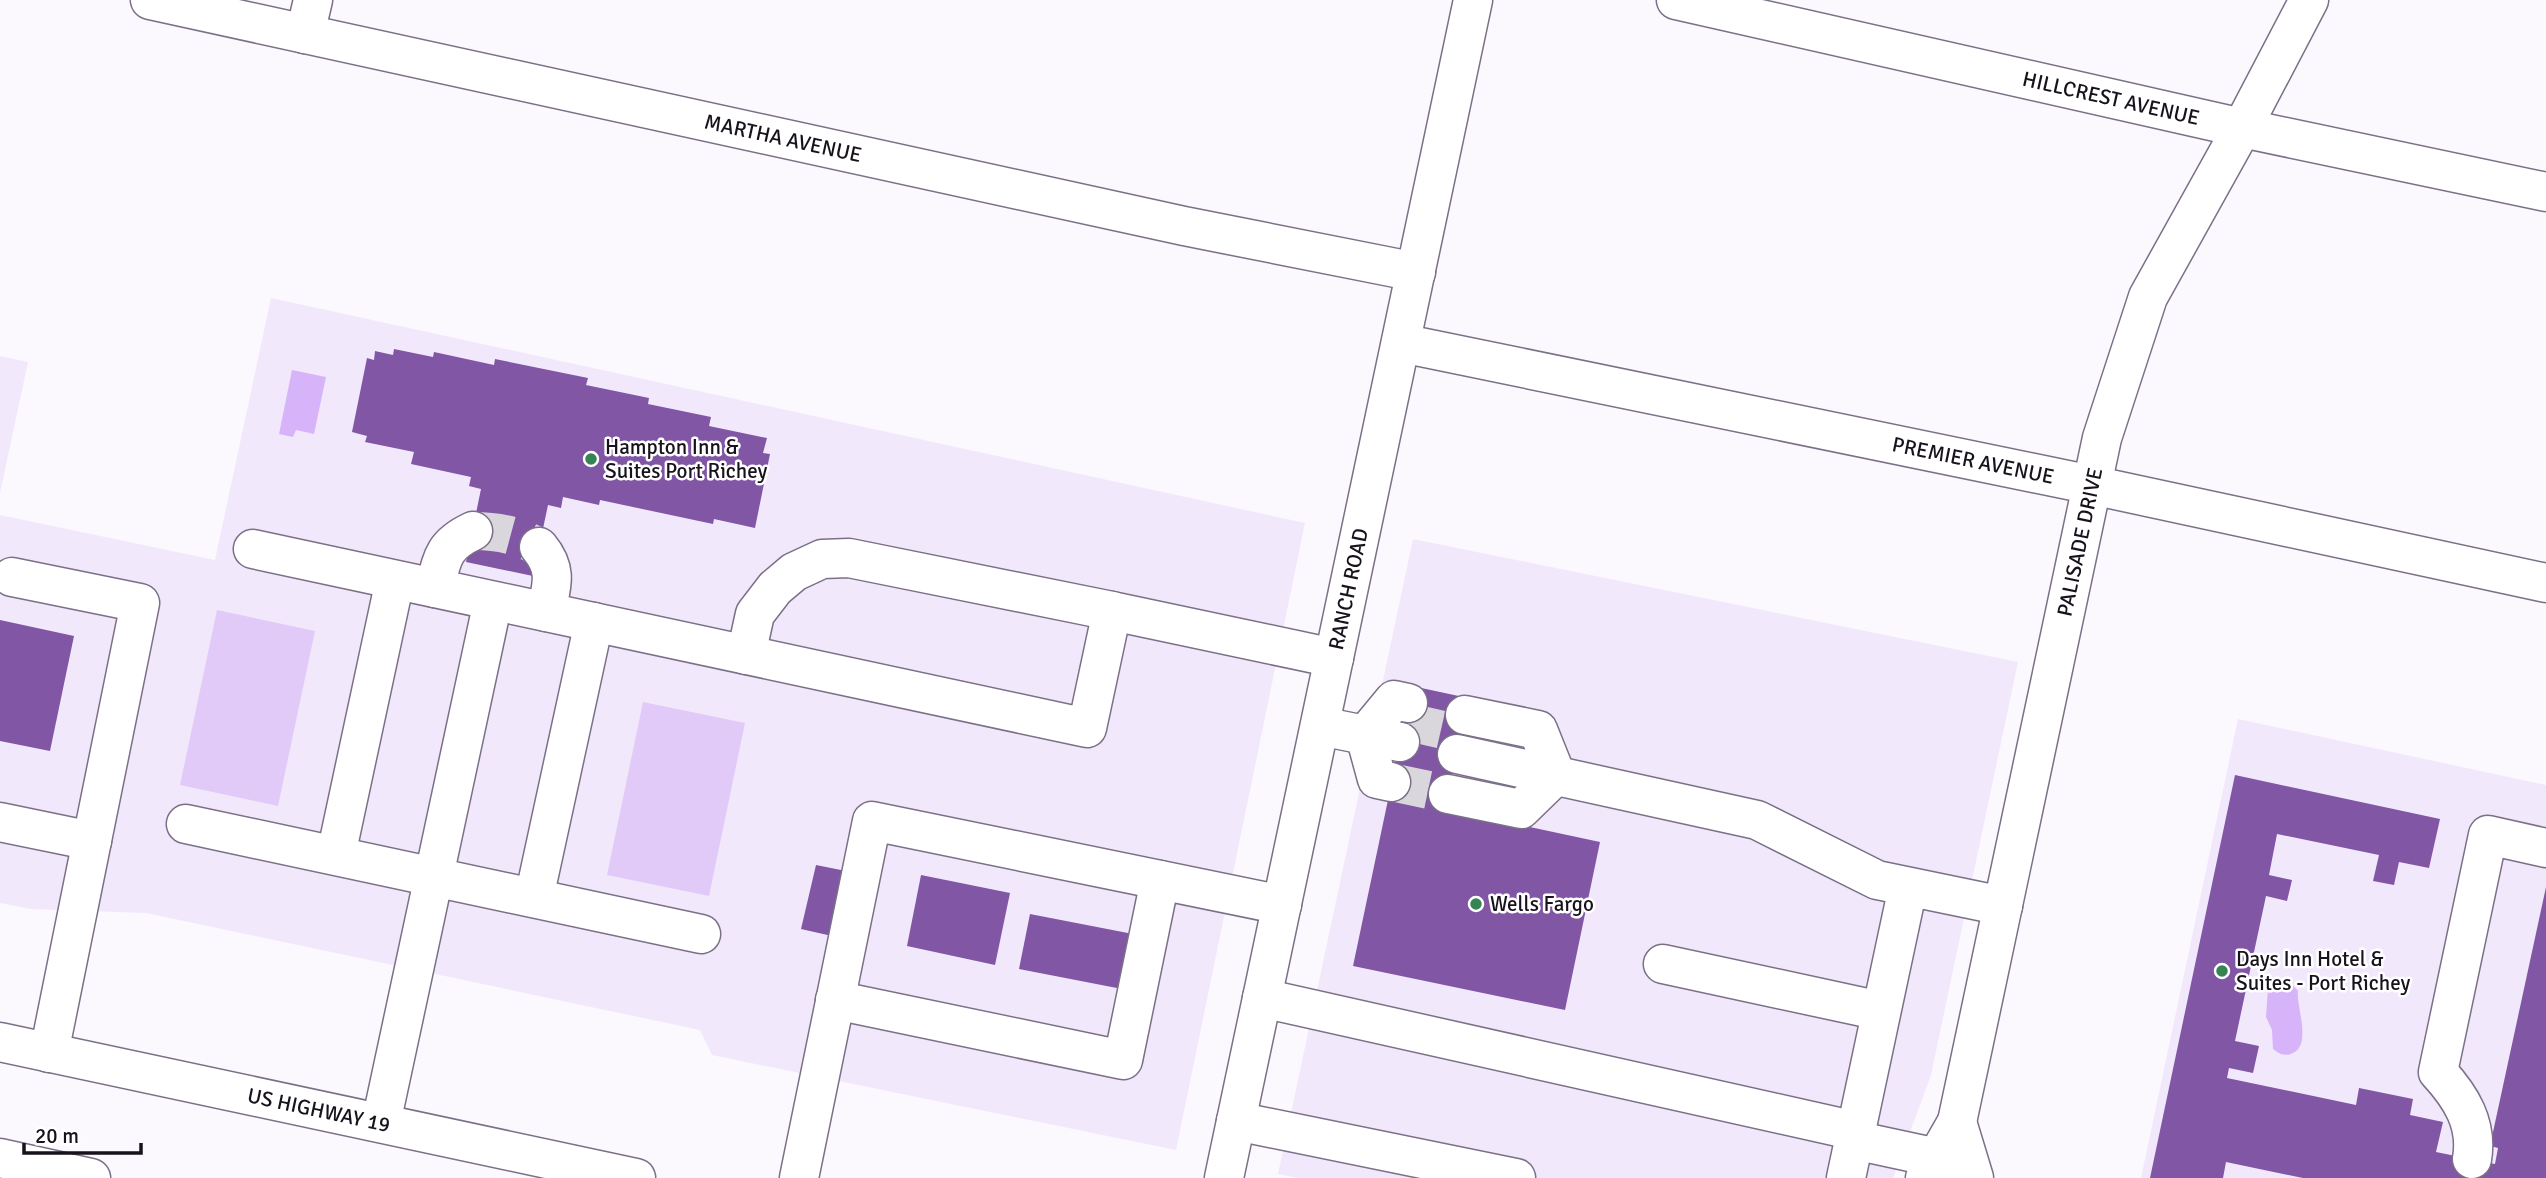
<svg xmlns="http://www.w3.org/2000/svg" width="2546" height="1178" font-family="Signika,sans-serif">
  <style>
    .built { fill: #f2e8fc }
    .green { fill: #e1caf8 }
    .water { fill: #d7b4f9 }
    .building { fill: #8156a5 }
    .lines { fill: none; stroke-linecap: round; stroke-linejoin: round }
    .minor-tunnel { stroke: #d9d6dc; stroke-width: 38; stroke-dasharray: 38 19; stroke-linecap: butt }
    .minor-casing { stroke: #7b7087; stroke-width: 41 }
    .highway-casing { stroke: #7b7087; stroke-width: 41 }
    .minor { stroke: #fff; stroke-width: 38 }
    .highway { stroke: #fff; stroke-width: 38 }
    .poi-dot { fill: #368454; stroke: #fff; stroke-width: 2.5 }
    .labels { text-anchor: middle; stroke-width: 5; stroke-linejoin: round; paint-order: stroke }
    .street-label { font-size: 21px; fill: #17121b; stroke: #fff }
    .poi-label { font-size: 21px; fill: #17121b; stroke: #fff; text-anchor: start }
  </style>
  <rect width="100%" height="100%" fill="#fbf8fe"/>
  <g class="built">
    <path d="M271 298 1305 523 1176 1150 712 1055 700 1030 146 913 31 909 0 903V515L215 560Z"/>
    <path d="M0 356 28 362 0 493Z"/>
    <path d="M1413 539 2018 662 1931 1075 1893 1178H1298L1278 1174Z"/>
    <path d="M2238 719 2546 785V1178H2141Z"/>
  </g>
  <g class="green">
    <path d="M217 610 315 631 278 806 180 785Z"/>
    <path d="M643 702 745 723 709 896 607 875Z"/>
  </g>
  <g class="water">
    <path d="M292 370 326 377 314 434 296 430 293 437 279 434Z"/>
    <path d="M2281 981 2291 983 2298 991C2296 1006 2312 1044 2293 1053 2285 1057 2279 1054 2273 1049L2272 1030 2266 1017 2268 988 2274 983Z"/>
  </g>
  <g class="building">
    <path d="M394 349 433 357 434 352 494 365 495 359 588 378 586 385 649 398 648 404 711 417 709 426 767 438 763 453 770 454 755 528 714 519 713 524 600 500 599 505 563 497 561 508 548 505 533 576 466 562 481 489 469 486 471 477 411 464 414 452 365 442 367 436 352 432 367 358 374 360 375 351 393 355Z"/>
    <path d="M0 620 74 636 50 751 0 741Z"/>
    <path d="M1412 686 1468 698 1445 809 1600 842 1565 1010 1353 966Z"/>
    <path d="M2235 775 2440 819 2429 868 2399 862 2394 885 2373 881 2379 855 2277 834 2269 875 2292 880 2287 901 2266 896 2235 1041 2259 1046 2253 1073 2229 1068 2227 1078 2356 1105 2359 1088 2413 1099 2410 1115 2443 1122 2436 1152 2495 1164 2498 1148 2490 1146 2546 887V1178H2303L2226 1162 2223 1178H2150Z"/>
    <path d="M816 865 846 871 832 936 801 929Z"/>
    <path d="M921 875 1010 893 995 965 907 946Z"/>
    <path d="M1030 914 1133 934 1122 989 1019 969Z"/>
  </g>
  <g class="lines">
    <g class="minor-tunnel">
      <path d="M473 531C498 531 517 535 539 547"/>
      <path d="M1404 721 1461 734"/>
      <path d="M1391 782 1448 794"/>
    </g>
    <g class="minor-casing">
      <g id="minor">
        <path id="s1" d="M150 0 1184 226 1416 272"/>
        <path id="s2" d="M1676 0 2242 128 2546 192"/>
        <path d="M305 34 313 0"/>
        <path id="s3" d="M1401 343 2092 485 2546 583"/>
        <path d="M539 547C558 570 552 585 546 612"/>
        <path d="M253 549 1087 728 1112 611 1334 658"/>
        <path d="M12 577 140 603 49 1053"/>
        <path d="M435 588C442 558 443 545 473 531"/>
        <path d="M746 655 755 614 775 588 794 572 822 559 849 558 1112 611"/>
        <path d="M1465 715 1538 730 1556 775"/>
        <path d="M1320 726 1400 742"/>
        <path d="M1365 735 1394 700 1408 703"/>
        <path d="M1365 735 1377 779 1391 782"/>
        <path d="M1457 754 1757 820 1877 880 2003 906"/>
        <path d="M1448 794 1521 809 1556 775"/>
        <path d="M0 822 92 841"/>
        <path d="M186 824 701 934"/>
        <path d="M336 855 395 580"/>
        <path d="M534 898 594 622"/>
        <path d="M1663 964 1881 1011"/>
        <path d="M1262 998 1856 1131"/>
        <path d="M835 1000 1123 1060 1160 880"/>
        <path d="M1236 1121 1516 1178"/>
        <path id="s4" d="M1957 1122 2102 438 2148 297 2242 128 2309 0"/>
        <path d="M381 1123 493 601"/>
        <path d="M1854 1140 1961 1163"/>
        <path d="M2472 1159C2478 1124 2461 1097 2438 1072L2488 835 2546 848"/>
        <path d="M799 1178 872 821 1282 905"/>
        <path id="s5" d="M1224 1178 1473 0"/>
        <path d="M1846 1178 1908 887"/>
        <path d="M1925 1178 1957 1122 1974 1178"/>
      </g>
    </g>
    <g class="highway-casing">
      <g id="highway">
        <path id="s6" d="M0 1042 636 1178"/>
        <path d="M0 1158 91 1178"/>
      </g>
    </g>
    <use href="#minor" class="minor"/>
    <use href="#highway" class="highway"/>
  </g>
  <g class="poi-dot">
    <circle cx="591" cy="459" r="7"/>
    <circle cx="1476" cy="904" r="7"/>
    <circle cx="2222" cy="971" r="7"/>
  </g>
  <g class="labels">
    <g class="street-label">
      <text dy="7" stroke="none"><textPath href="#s2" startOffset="446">HILLCREST AVENUE</textPath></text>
      <text dy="7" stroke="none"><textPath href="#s1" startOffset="648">MARTHA AVENUE</textPath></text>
      <text dy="7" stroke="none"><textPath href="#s3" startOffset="584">PREMIER AVENUE</textPath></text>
      <text dy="7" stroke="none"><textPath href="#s4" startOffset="593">PALISADE DRIVE</textPath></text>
      <text dy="7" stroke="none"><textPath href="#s5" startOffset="602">RANCH ROAD</textPath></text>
      <text dy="7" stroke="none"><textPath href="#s6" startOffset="326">US HIGHWAY 19</textPath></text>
    </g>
    <g class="poi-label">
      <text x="605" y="454">Hampton Inn &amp;<tspan x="605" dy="24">Suites Port Richey</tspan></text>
      <text x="1490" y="911">Wells Fargo</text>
      <text x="2236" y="966">Days Inn Hotel &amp;<tspan x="2236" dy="24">Suites - Port Richey</tspan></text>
    </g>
  </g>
  <path d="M24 1143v10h117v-10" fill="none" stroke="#17121b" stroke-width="3.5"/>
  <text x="35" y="1143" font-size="21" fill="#17121b" stroke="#ffffff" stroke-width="5" paint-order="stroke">20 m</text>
</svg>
